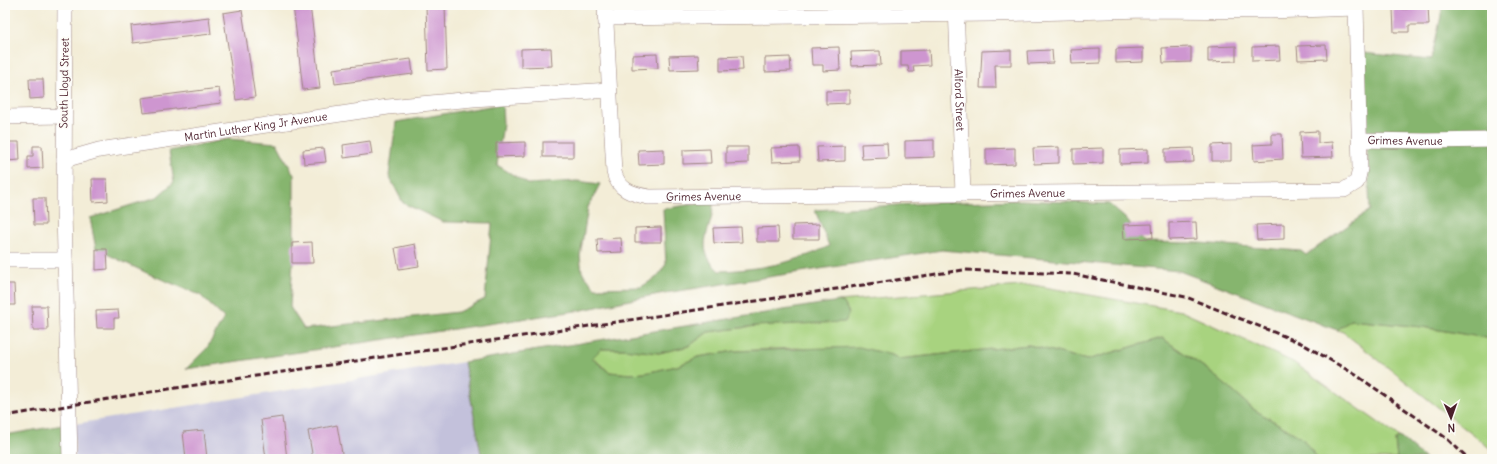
<svg xmlns="http://www.w3.org/2000/svg" width="1497" height="464" font-family="Delius,sans-serif">
  <style>
    .industrial { fill: #c3c1db }
    .green { fill: #a8d37f; stroke: #797955 }
    .forest { fill: #86b56e; stroke: #686a4c }
    .building { fill: #ce96d0 }
    .lines { fill: none; stroke-linecap: round; stroke-linejoin: round }
    .minor-casing { stroke: #9e8681; stroke-width: 16 }
    .minor { stroke: #fff; stroke-width: 15 }
    .rail { stroke: #4a1f2b; stroke-width: 3; stroke-dasharray: 6 3; stroke-linecap: butt }
    .labels { text-anchor: middle; stroke-width: 3.5; stroke-linejoin: round; paint-order: stroke }
    .street-label { font-size: 11px; fill: #4a1f2b; stroke: #fdfcf7 }
  </style>
  <rect width="100%" height="100%" fill="#fdfcf7"/>
  <filter id="ink" filterUnits="userSpaceOnUse"><feTurbulence type="fractalNoise" baseFrequency=".025" numOctaves="2"/><feDisplacementMap in="SourceGraphic" scale="8" xChannelSelector="R" yChannelSelector="G"/><feConvolveMatrix kernelMatrix="1 2 1 2 8 2 1 2 1" color-interpolation-filters="sRGB"/></filter>
  <filter id="wash" filterUnits="userSpaceOnUse"><feTurbulence type="fractalNoise" baseFrequency=".012" numOctaves="4" result="noise"/><feDisplacementMap in="SourceGraphic" scale="16" xChannelSelector="R" yChannelSelector="G"/><feGaussianBlur stdDeviation="0.9" result="paint"/><feColorMatrix in="noise" values="0 0 0 0 0 0 0 0 0 0 0 0 0 0 0 0 0 1.4 0 .05"/><feComposite in="paint" operator="in"/></filter>
  <g filter="url(#wash)">
    <rect width="100%" height="100%" fill="#f3edd7"/>
    <path class="industrial" d="M464 362 482 459H75L74 424Z"/>
    <g class="green">
      <path d="M1033 285 1181 311 1293 362 1399 437 1395 440 1397 459H1318L1302 438 1253 409 1208 370 1162 338 1087 360 1029 345 899 359 892 355 795 348 735 351 698 357 677 366 645 373 630 374 609 372 592 357 601 349H624L659 353 689 346 708 332 756 326 844 303 839 301Z"/>
      <path d="M1351 320 1422 327 1492 339V450L1343 332 1337 330Z"/>
    </g>
    <g class="forest">
      <path d="M1446 5H1492V339L1422 327 1351 320 1337 330 1179 271 942 250 659 294 582 310 186 369 207 348 224 318 200 295 149 274 96 249 90 218 157 197 174 182 169 151 228 139 277 143 294 175V246L290 307 304 329 458 312 485 299 492 223 443 222 403 203 389 176 396 122 502 104 503 124 497 165 528 184 577 181 600 184 588 207 580 256 582 272 595 288 641 287 657 277 666 264 663 209 699 203H713C714 231 691 245 719 271 756 270 796 263 829 246L815 210 931 203 1021 200 1109 204 1126 219 1144 242 1200 243 1301 251 1306 255 1370 210 1363 53 1431 60 1443 7Z"/>
      <path d="M839 301 844 303 849 313 845 322 756 326 708 332 689 346 659 353 624 349H601L592 358 609 372 630 374 645 373 677 366 698 357 735 351 859 347 892 355 899 359 1029 345 1087 360 1162 338 1208 370 1253 409 1302 438 1318 459H482L464 362Z"/>
      <path d="M63 425 65 459H5V435Z"/>
      <path d="M1399 437 1402 439 1425 459H1397L1395 440Z"/>
    </g>
    <g id="blocks">
      <g class="building">
        <path d="M293 5H310L320 88 303 90Z"/>
        <path d="M426 5H445L447 69 428 70Z"/>
        <path d="M1408 5H1428L1429 25H1409V32H1394L1393 9H1408Z"/>
        <path d="M242 10 255 97 236 100 223 13Z"/>
        <path d="M209 17 211 34 133 43 131 26Z"/>
        <path d="M1326 45 1327 59 1298 60 1297 46Z"/>
        <path d="M1236 46V61L1208 62V47Z"/>
        <path d="M1279 46 1280 60 1252 61V47Z"/>
        <path d="M839 47 840 70 823 71V65H812L811 48Z"/>
        <path d="M1191 47V62L1163 63 1162 48Z"/>
        <path d="M551 48 552 66 521 67V49Z"/>
        <path d="M1143 48V62L1116 63V49Z"/>
        <path d="M1100 49V63L1072 64 1071 50Z"/>
        <path d="M929 50 930 65 913 66 914 72H909L908 66H901V51Z"/>
        <path d="M1011 50V65H995L996 88H980L982 51Z"/>
        <path d="M1052 50 1053 63 1028 64 1027 51Z"/>
        <path d="M880 51 881 65 852 66 851 52Z"/>
        <path d="M657 54 658 68 632 69V55Z"/>
        <path d="M698 55 699 69 670 70 669 56Z"/>
        <path d="M742 56 743 70 720 71V57Z"/>
        <path d="M790 57 791 71 765 72V58Z"/>
        <path d="M411 59 413 74 335 84 333 69Z"/>
        <path d="M29 79H43L44 98 30 99Z"/>
        <path d="M219 88 221 103 144 113 142 98Z"/>
        <path d="M849 90V103L826 104V91Z"/>
        <path d="M1318 131V143L1332 142 1333 157 1301 158 1300 132Z"/>
        <path d="M1272 134H1282L1283 159 1254 161 1253 145 1272 144Z"/>
        <path d="M934 140V157L905 158V141Z"/>
        <path d="M370 141 372 154 344 158 343 145Z"/>
        <path d="M5 142H19L20 160 6 161Z"/>
        <path d="M525 142V156L496 157V143Z"/>
        <rect x="543" y="142" width="30" height="15"/>
        <path d="M887 143 888 158 862 159 861 144Z"/>
        <path d="M1231 144V161H1212V145Z"/>
        <path d="M33 146H42L43 168 28 169V156H33Z"/>
        <path d="M845 146V161L818 162 817 147Z"/>
        <path d="M726 147H748V163L726 164Z"/>
        <path d="M799 147 800 161 772 162 771 148Z"/>
        <path d="M1059 147V163L1034 164 1033 148Z"/>
        <path d="M324 148 326 162 304 164 303 150Z"/>
        <path d="M1015 148V164L986 165V149Z"/>
        <path d="M1103 148V163L1073 164V149Z"/>
        <path d="M1193 148 1194 162 1165 163V149Z"/>
        <path d="M664 149V164L639 165 638 150Z"/>
        <path d="M710 149 711 163 683 164V150Z"/>
        <path d="M1148 149V163L1120 164V150Z"/>
        <path d="M92 179H107L108 201 93 202Z"/>
        <path d="M33 198H45L46 225H34Z"/>
        <path d="M1196 222 1197 239 1169 240V223Z"/>
        <path d="M819 224V239H793V225Z"/>
        <path d="M1152 224 1153 238 1124 239 1123 225Z"/>
        <path d="M1284 224V239L1257 240 1256 225Z"/>
        <path d="M661 227V242H635V228Z"/>
        <path d="M741 227 742 242 714 243 713 228Z"/>
        <path d="M778 227 779 242H757V228Z"/>
        <path d="M621 238 622 252 598 253 597 239Z"/>
        <path d="M312 242 313 263H292V243Z"/>
        <path d="M415 244 419 266 399 269 395 248Z"/>
        <path d="M96 249H107L108 269 96 270Z"/>
        <path d="M5 284H14L15 305H5Z"/>
        <path d="M32 306H47L48 330H33Z"/>
        <path d="M118 310 119 318H114V328H97L96 311Z"/>
        <path d="M282 417 287 459H266L261 420Z"/>
        <path d="M337 425 343 459H313L308 431Z"/>
        <path d="M204 430 207 459H186L183 432Z"/>
      </g>
    </g>
  </g>
  <g filter="url(#ink)">
    <use href="#blocks" fill-opacity="0" stroke="#9e8681" stroke-width="1"/>
    <g class="lines">
      <g class="minor-casing">
        <g id="minor">
          <path d="M65 5 64 211 70 459"/>
          <path id="s1" d="M605 5 614 172C618 190 632 194 649 197L1344 190 1357 182 1360 169 1356 5"/>
          <path id="s2" d="M956 5 963 194"/>
          <path d="M605 18 991 14 1146 10 1270 11 1356 8"/>
          <path d="M5 117 64 116"/>
          <path id="s3" d="M1360 140 1426 141 1492 140"/>
          <path id="s4" d="M64 160 99 150 388 107 473 99 609 90"/>
          <path d="M5 260H65"/>
        </g>
      </g>
      <use href="#minor" class="minor"/>
      <path class="rail" d="M5 416 169 389 963 270 1073 274 1186 297 1301 343 1356 375 1446 438 1469 459"/>
    </g>
  </g>
  <g class="labels">
    <g class="street-label">
      <text transform="translate(64 83) rotate(-89)" y="4">South Lloyd Street</text>
      <text dy="4" stroke="none"><textPath href="#s2" startOffset="95">Alford Street</textPath></text>
      <text dy="4" stroke="none"><textPath href="#s4" startOffset="195">Martin Luther King Jr Avenue</textPath></text>
      <text dy="4" stroke="none"><textPath href="#s3" startOffset="45">Grimes Avenue</textPath></text>
      <text dy="4" stroke="none"><textPath href="#s1" startOffset="592">Grimes Avenue</textPath></text>
      <text dy="4" stroke="none"><textPath href="#s1" startOffset="268">Grimes Avenue</textPath></text>
    </g>
  </g>
  <rect width="1497" height="464" fill="none" stroke="#fdfcf7" stroke-width="20"/>
  <g transform="translate(1451 418) rotate(178)" stroke="#fdfcf7" stroke-width="3" paint-order="stroke">
  <path d="M0-3L7 15L0 10L-7 15Z" fill="#4a1f2b"/>
  <text y="-6" font-size="11" font-weight="bold" text-anchor="middle" fill="#4a1f2b">N</text>
  </g>
</svg>
